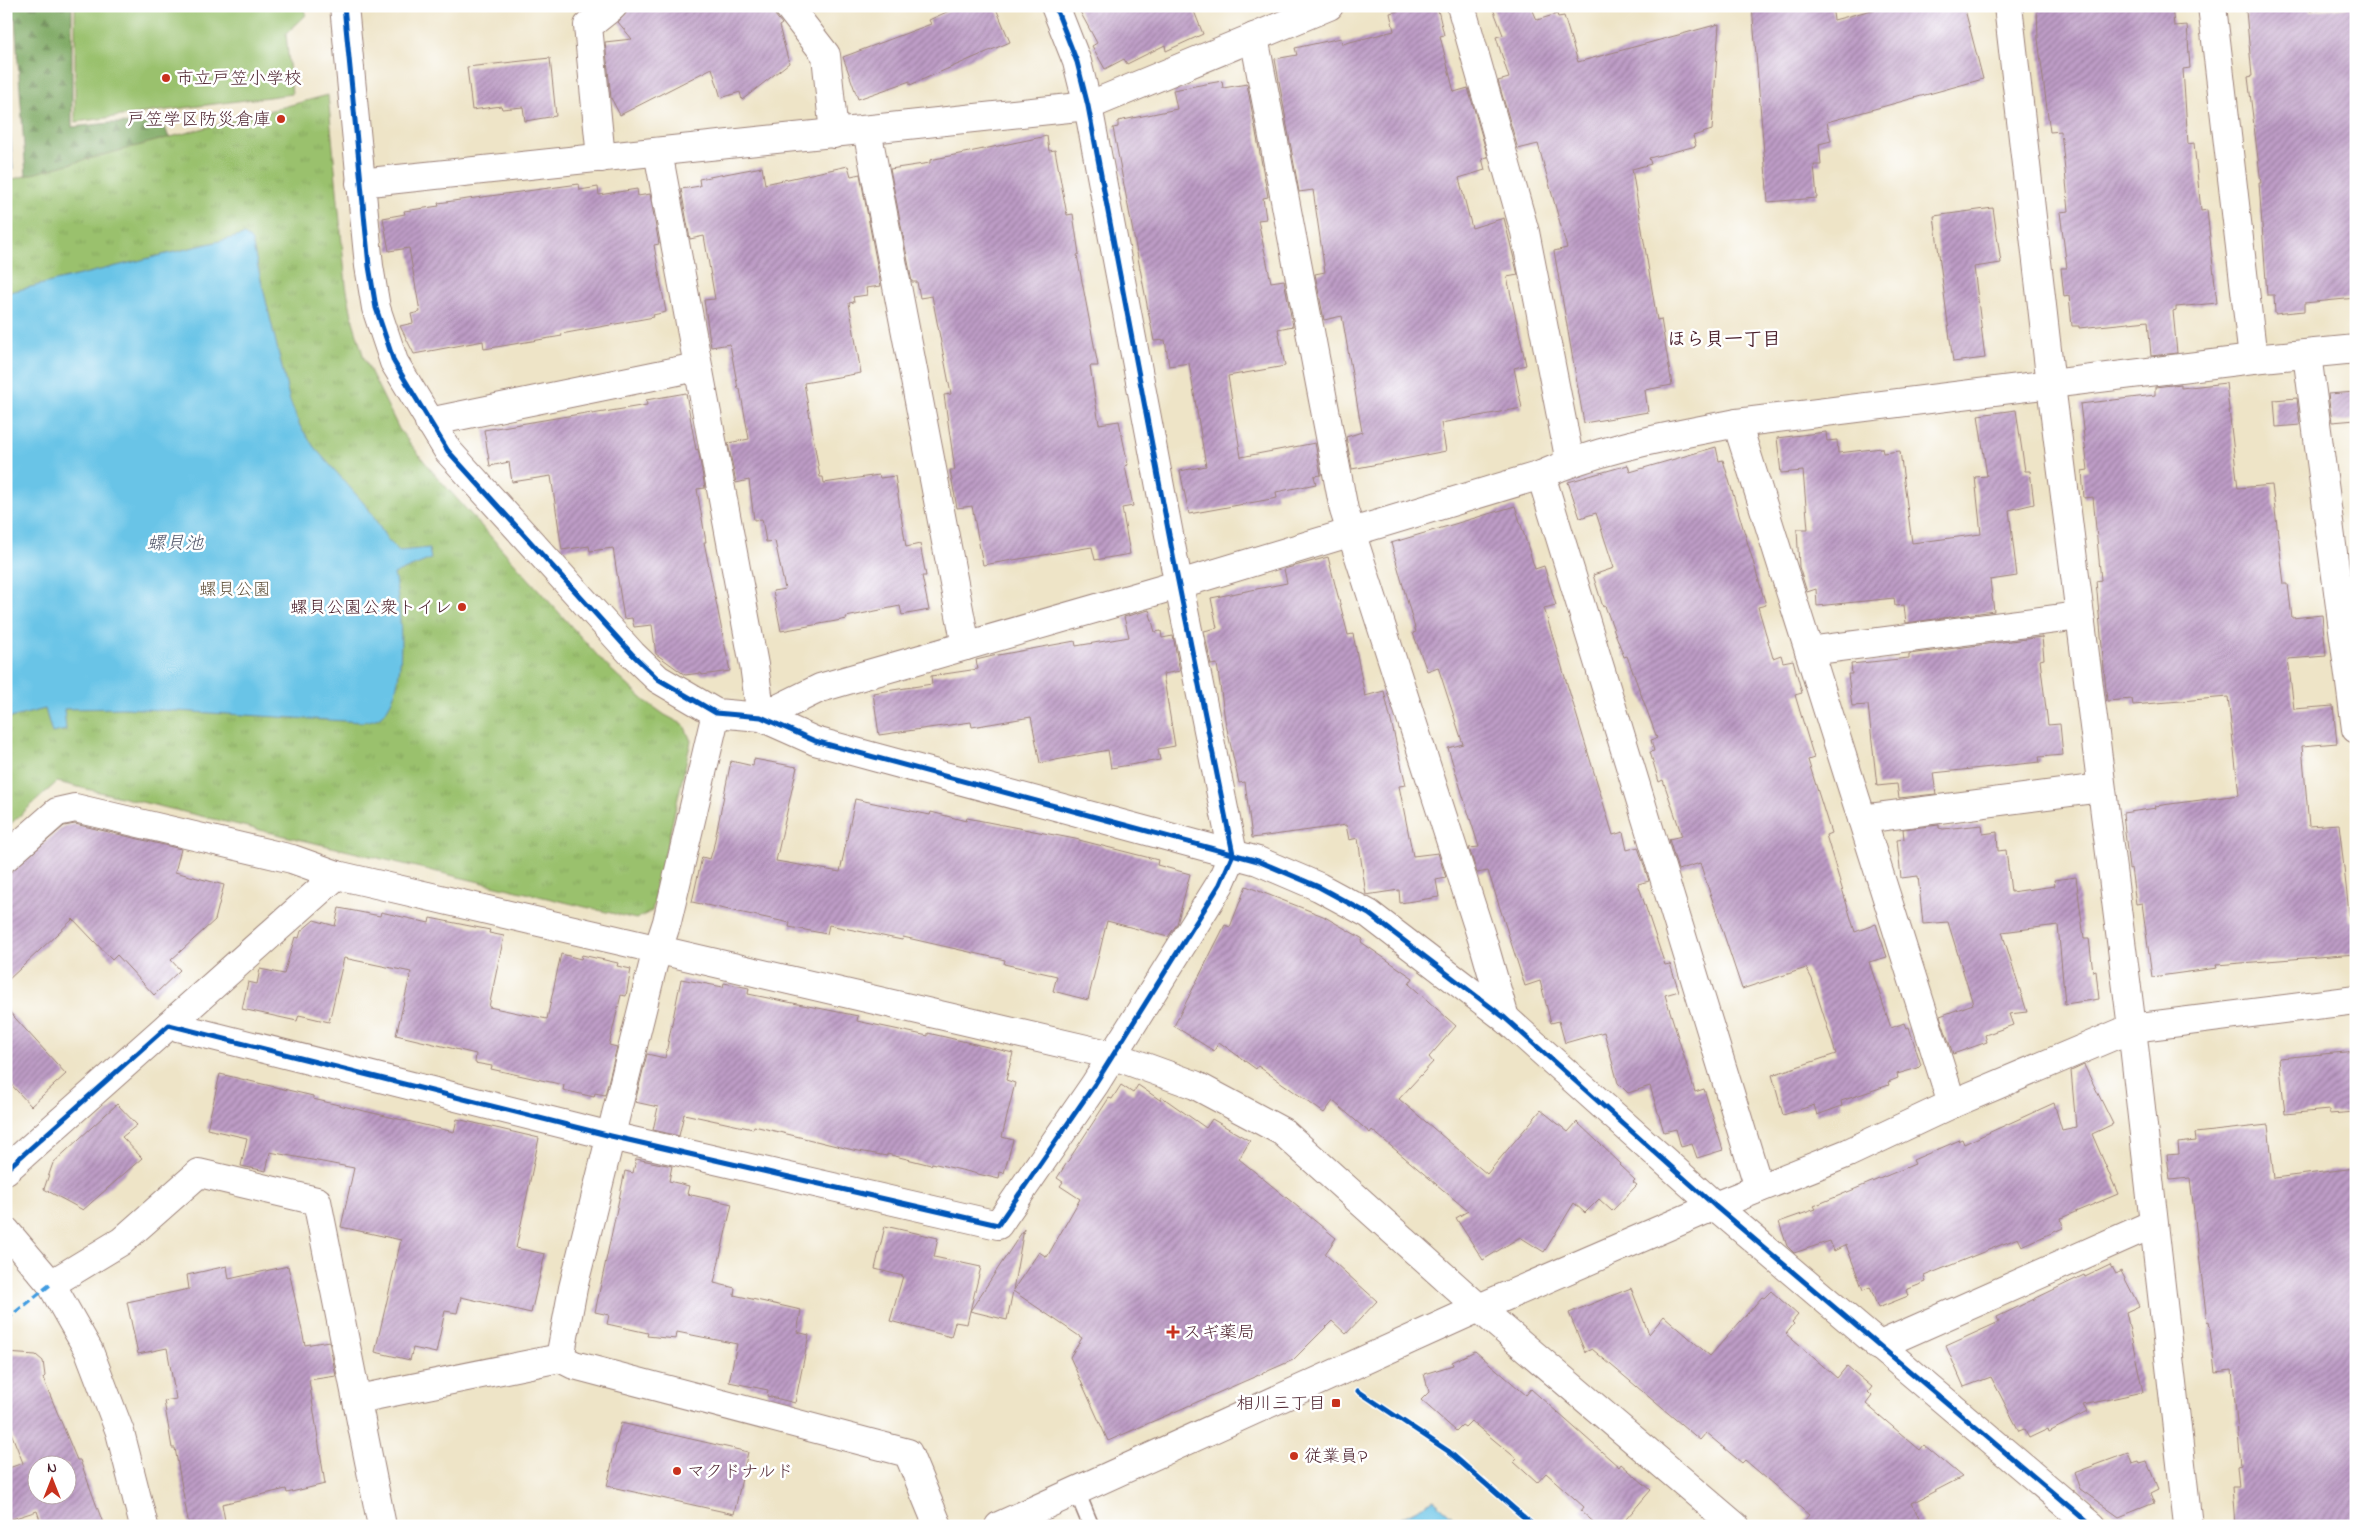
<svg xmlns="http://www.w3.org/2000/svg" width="2362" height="1532" font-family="'Indie Flower','Klee One',sans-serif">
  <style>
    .grass { fill: #9ac16d; stroke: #72704c }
    .forest { fill: url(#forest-firs); stroke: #626346 }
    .park { fill: url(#park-tufts); stroke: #72704c }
    .water { fill: #69c4e7; stroke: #5a7289 }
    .building { fill: url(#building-hatch); fill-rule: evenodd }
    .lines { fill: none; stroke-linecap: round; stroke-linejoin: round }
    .service-casing { stroke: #9c8279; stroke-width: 18 }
    .minor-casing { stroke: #9c8279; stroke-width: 30 }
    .tertiary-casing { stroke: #9c8279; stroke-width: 30 }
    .service { stroke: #fff; stroke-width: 15 }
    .minor { stroke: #fff; stroke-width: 28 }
    .tertiary { stroke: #fff; stroke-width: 28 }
    .quiet { stroke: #409be1; stroke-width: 4; stroke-dasharray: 8 4; stroke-linecap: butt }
    .cycleway-casing { stroke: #fff; stroke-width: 8 }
    .cycleway { stroke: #0057b8; stroke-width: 5 }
    .poi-dot { fill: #c8321e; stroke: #fff; stroke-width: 2 }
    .labels { text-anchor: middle; stroke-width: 5; stroke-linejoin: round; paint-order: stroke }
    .poi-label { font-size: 18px; fill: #4a1f2b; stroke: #fff; text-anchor: start }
    .park-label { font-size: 18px; fill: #665842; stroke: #fff }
    .neighbourhood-label { font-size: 19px; font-weight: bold; fill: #4a1f2b; stroke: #fff }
    .water-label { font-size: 19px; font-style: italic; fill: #55596d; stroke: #fff }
  </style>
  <defs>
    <pattern id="forest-firs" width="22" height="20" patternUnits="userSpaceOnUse" patternTransform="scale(1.25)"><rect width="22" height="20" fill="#7ba760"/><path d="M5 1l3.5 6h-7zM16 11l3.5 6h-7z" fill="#67874f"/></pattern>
    <pattern id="park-tufts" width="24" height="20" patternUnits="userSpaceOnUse" patternTransform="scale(1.25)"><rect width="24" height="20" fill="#9ac16d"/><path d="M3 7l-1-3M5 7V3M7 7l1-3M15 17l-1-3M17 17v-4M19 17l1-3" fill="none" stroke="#86a55f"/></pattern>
    <pattern id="building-hatch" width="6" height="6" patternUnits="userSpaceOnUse" patternTransform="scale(1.25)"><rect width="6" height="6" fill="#bd9cc6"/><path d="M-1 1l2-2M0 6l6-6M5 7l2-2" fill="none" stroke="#9c7fa1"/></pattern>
  </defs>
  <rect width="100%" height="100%" fill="#fff"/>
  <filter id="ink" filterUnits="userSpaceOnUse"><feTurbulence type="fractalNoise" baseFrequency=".02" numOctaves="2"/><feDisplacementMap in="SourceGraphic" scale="10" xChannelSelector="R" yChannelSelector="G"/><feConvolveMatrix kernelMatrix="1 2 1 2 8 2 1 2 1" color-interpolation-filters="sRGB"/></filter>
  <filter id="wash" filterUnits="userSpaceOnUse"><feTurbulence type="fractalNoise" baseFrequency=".0096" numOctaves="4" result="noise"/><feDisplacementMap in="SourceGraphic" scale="20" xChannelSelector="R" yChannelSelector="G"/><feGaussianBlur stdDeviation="1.12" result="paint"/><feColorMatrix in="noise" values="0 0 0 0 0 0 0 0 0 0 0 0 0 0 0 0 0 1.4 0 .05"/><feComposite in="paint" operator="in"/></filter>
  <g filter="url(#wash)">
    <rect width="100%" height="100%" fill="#eee4c7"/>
    <path class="grass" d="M75 6H305L306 15 286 34 292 94 75 122Z"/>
    <path class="forest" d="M6 6H72V127L110 123 164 124 169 138 26 176 15 18H6Z"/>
    <path class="park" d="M328 95 346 285 353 321 364 358 399 429 431 470 606 665 644 700 665 715 684 725 691 741 652 911 636 919 57 782 6 828V181Z"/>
    <g class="water">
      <path d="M6 79 13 169H6Z"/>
      <path d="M244 235 249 238 252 242 290 401 300 426 314 447 368 508 387 539 399 551 429 548 431 559 394 574C401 606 409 689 383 714 378 720 369 721 362 722L125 708 64 709 66 730 52 733 45 709 6 719V293Z"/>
      <path d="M1434 1500 1464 1526H1384Z"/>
    </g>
    <g id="blocks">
      <g class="building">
        <path d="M628 6H773L775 15 782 24 779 26 789 63 742 100 740 92 721 98 712 68 620 115 611 98 605 42 632 39 618 22 627 12Z"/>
        <path d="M960 6H995L1010 42 910 85V81L858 99 843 57 931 24 929 20Z"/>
        <path d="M1077 6H1192L1203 34 1166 51 1165 45 1127 64 1124 59 1105 69 1092 46 1097 43Z"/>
        <path d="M1416 6H1437L1444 35 1440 36 1454 92 1468 88 1488 157 1482 158 1485 170 1459 178 1472 228 1504 218 1514 259 1518 275 1507 277 1526 365 1514 368 1522 408 1441 423 1446 451 1352 469 1346 437 1362 432 1342 316 1324 320 1315 274 1325 272 1313 190 1299 192 1275 59 1297 55 1295 48 1341 38 1342 44 1394 31 1390 13Z"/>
        <path d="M1492 6H1531L1537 20 1557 14 1558 17 1564 16 1578 62 1719 24 1712 130 1693 136 1696 146 1649 158 1651 164 1632 169 1657 320 1661 319 1672 385 1645 390 1648 412 1584 423 1554 251 1567 248 1538 144 1518 149 1498 81 1509 78 1496 37 1503 35Z"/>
        <path d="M1752 6H1832L1834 20 1887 6H1964L1983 79 1827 122 1831 141 1819 144 1821 165H1814L1817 198 1768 202Z"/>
        <path d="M2037 6H2172L2174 26 2187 25 2190 68 2183 69 2188 144 2194 143 2201 211 2207 210 2217 303 2176 307V310L2173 311 2177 353 2151 356 2148 321 2079 328V326H2072L2069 296 2064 297 2061 268H2067L2060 212 2069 211 2061 131 2050 132 2038 39Z"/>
        <path d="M2305 6H2310V11L2356 6V298L2304 303V311L2275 314 2274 295H2267L2259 183H2261L2248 77 2252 76 2246 11Z"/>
        <path d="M550 58 556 116 525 121 523 107 502 109 501 106 472 110 467 67Z"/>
        <path d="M1222 81 1223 88 1247 84 1268 197 1263 198 1266 219 1258 220 1271 282 1284 280 1293 326 1278 329 1285 366 1228 376 1241 457 1315 443 1321 475 1314 476 1316 484 1276 492 1277 498 1189 514 1180 471 1206 466 1189 363 1169 366 1165 340 1154 341 1113 128 1118 127V121L1177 109 1173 90Z"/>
        <path d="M1047 136 1049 151 1055 150 1067 215 1073 214 1079 254 1077 255 1098 366H1090L1099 424 1119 421 1128 465 1125 466 1133 506 1122 508 1130 554 1095 560 1092 547 983 565 972 506 957 508 950 470H955L944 395 951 394 932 296 920 298 917 282H912L890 169 930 163V160Z"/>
        <path d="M848 166 851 176 860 174 881 286 866 288 867 295 853 297 854 302 849 303 861 373 804 383 820 477H823L824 483 879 475 880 478 895 476 906 547 920 544 926 576H922L929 610 902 615 900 606 846 617 847 619 781 631 773 591 785 589 775 541 766 542 762 519 754 520 749 480 736 483 728 443 749 439 740 389H738L730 344 711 347 704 300 715 299 704 236 690 239 681 189 700 186 699 179 762 167 765 184Z"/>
        <path d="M579 184 580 190 598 187 599 195 637 189 638 196 650 194 659 244 654 245 666 312 653 315 654 317 561 334 562 336 484 349 483 341 414 354 400 326 413 323 411 314 420 312 409 248 389 251 383 218 405 214 404 211 439 206 438 203Z"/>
        <path d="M1993 208 2001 263 1974 267 1985 358 1953 362 1934 216Z"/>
        <path d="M2226 383 2238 488 2272 485 2284 584H2288L2292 618 2322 615 2326 656 2288 659 2294 709 2333 706 2337 743 2302 746 2309 826 2339 824 2350 921 2356 920V954L2216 965 2217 968 2152 977 2142 903 2136 904 2131 868 2129 869 2123 813 2156 808 2155 806 2239 795 2228 697 2133 705 2132 699 2107 701 2096 581 2101 580 2093 497 2084 498 2082 471 2088 470 2080 404 2155 395V387L2181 384V388Z"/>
        <path d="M2356 392V420L2332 422 2328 394Z"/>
        <path d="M686 393 696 450 698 449 705 488 697 489 706 542H704L730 671 702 675 701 673 685 675 656 654 652 625 634 627 632 618 624 619 613 548 590 551 589 546 562 550 551 476 512 482 509 462 490 466 484 430 592 412V414L647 405 646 400Z"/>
        <path d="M2297 398 2300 425 2276 427 2274 400Z"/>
        <path d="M2016 410 2025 471H2030L2034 504 2009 510 2017 576 1990 580 1994 611 1906 623 1904 605 1895 606 1894 598 1817 606 1816 589 1807 592 1799 567 1797 529H1808L1803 471 1781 473 1777 438 1826 432 1827 441 1837 440 1838 453 1882 448 1883 453 1900 451 1912 543 1981 534 1975 477 1987 476 1978 415Z"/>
        <path d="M1716 447 1719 461 1723 460 1766 605 1758 607 1773 658 1781 655 1783 662 1793 660 1802 693 1795 695 1814 758 1808 760 1831 833 1826 835 1855 932 1876 924 1887 957 1869 962 1891 1028 1904 1023 1906 1028 1909 1027 1921 1065 1918 1068 1897 1074 1898 1078 1888 1082 1889 1085 1841 1101 1842 1106 1817 1115 1814 1105 1783 1115 1772 1075 1836 1054 1812 979 1806 968 1742 989 1700 863 1678 870 1669 839 1682 836 1663 780 1659 782 1650 752 1654 751 1651 740 1657 738 1627 656 1624 657 1605 606 1603 607 1593 575 1614 568 1596 513 1580 518 1568 482 1628 465 1630 472Z"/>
        <path d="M1515 506 1535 569 1544 566 1556 605 1544 608 1613 835 1623 832 1627 850 1638 847 1649 881 1638 884 1665 965 1670 964 1679 991 1665 995 1695 1092 1704 1089 1723 1150 1697 1158 1692 1144 1681 1147 1676 1129 1664 1132 1650 1086 1628 1093 1618 1083 1604 1032 1565 1043 1559 1021 1551 1023 1540 981 1525 986 1488 871 1477 873 1469 848 1479 847 1448 748 1463 744 1438 667 1427 671 1413 633 1416 632 1391 543Z"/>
        <path d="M1328 557 1348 635 1353 634 1365 696 1384 691 1406 785 1399 786 1413 856 1438 853 1446 878 1436 880 1439 897 1400 903 1399 890 1366 895 1358 838 1349 840 1346 825 1252 838 1245 782 1239 783 1225 720 1217 664 1211 665 1204 631 1217 628 1211 598 1287 583 1284 569Z"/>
        <path d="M1149 610 1155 632 1161 631 1162 638 1173 636 1180 671 1163 674 1175 746 1158 749 1160 760 1111 768 1108 750 1040 763 1031 717 972 727 971 722 879 735 873 693 932 684 931 676 978 669 976 660 993 656 1075 641 1076 646 1129 637 1124 617Z"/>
        <path d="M2042 637 2044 659 2040 660 2048 725 2060 724 2063 755 2039 757 2040 762 1933 773 1936 794 1899 798 1897 784 1877 786 1868 705 1852 706 1848 674H1852L1851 664 1909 658V654Z"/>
        <path d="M754 759 797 767 776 861 840 872 855 799 930 815 931 812 966 821 967 818 1075 839 1158 860 1157 865 1190 874 1177 924 1168 937 1107 921 1088 1000 1053 991 1057 976 1004 964 1005 960 903 937 902 940 829 925 827 934 789 927 790 923 692 902 702 857 710 859 713 849 731 761 753 766Z"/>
        <path d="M75 824 181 849 175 872 224 885 215 920 171 960 180 970 154 995 117 955 112 960 73 919 6 982V876L64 826Z"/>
        <path d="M1939 825V828L1943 829 1982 825 1983 834 1997 832 1998 851 2006 850 2011 892 2055 886 2054 880 2076 877 2084 938H2089L2093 972 2096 971 2099 999 2065 1004 2058 925 2002 932 2027 1012 2009 1014 2013 1025 1985 1035 1987 1042 1953 1054 1940 1016 1973 1004 1948 922 1923 924 1918 876 1901 878 1897 840 1904 839 1903 829Z"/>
        <path d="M1246 886 1323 916 1363 939 1361 942 1413 978 1409 984 1456 1026 1429 1057 1433 1062 1399 1099 1487 1174 1541 1110 1568 1132 1577 1122 1621 1164 1619 1165 1635 1180 1633 1182 1637 1185 1612 1211 1599 1199 1585 1213 1574 1203 1544 1252 1520 1237 1483 1260 1456 1218 1468 1211 1372 1130 1370 1133 1333 1101 1324 1113 1258 1066 1256 1069 1219 1042 1214 1051 1174 1026 1225 925 1230 927Z"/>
        <path d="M339 908 380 916 381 912 429 923 430 918 490 930 489 933 504 936 489 1007 547 1019 561 954 581 959 582 955 618 963 617 966 631 969 626 996 621 995 609 1045 617 1047 605 1095 595 1093 594 1097 563 1090 564 1085 491 1069 492 1066 475 1063 476 1054 396 1035 411 972 344 958 329 1022 299 1015 297 1021 242 1009 248 982 257 984 260 969 284 974 295 937 299 938 301 931 314 920 335 926Z"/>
        <path d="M681 979 723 987 724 983 749 988 748 994 858 1016 857 1021 928 1036V1033L1013 1053 1006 1080 1015 1083 1002 1137 1013 1140 1004 1173 1000 1172 999 1179 932 1163 931 1165 887 1154V1156L853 1150 754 1126 753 1129 684 1114 679 1136 653 1130 658 1107 635 1102 647 1054 665 1058Z"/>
        <path d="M6 1008 66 1074 31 1106 6 1079Z"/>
        <path d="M2356 1051V1112L2329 1114V1110L2285 1114 2279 1058Z"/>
        <path d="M2084 1065 2113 1124 2092 1134 2118 1194 2061 1218 2063 1228 2022 1246 2018 1238 1924 1276 1926 1282 1906 1290 1908 1296 1878 1308 1870 1287 1863 1290 1846 1245 1834 1251 1830 1241 1794 1253 1787 1246 1779 1222 1816 1209 1814 1206 1915 1164 1913 1160 1962 1139 1964 1144 2054 1103 2062 1130 2076 1127 2071 1071Z"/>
        <path d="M220 1074 313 1096V1099L454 1132 457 1119 539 1138 516 1248 545 1254 531 1313 461 1297 457 1313 445 1311 436 1353 413 1348 410 1360 375 1352 401 1240 341 1227 354 1168 270 1152 266 1171 241 1166 247 1138 207 1129Z"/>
        <path d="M1121 1085 1133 1093 1138 1085 1160 1100 1162 1097 1206 1128 1212 1119 1250 1141 1239 1159 1336 1238 1325 1254 1377 1301 1346 1334 1332 1321 1293 1360 1108 1441 1070 1357 1082 1338 1013 1291 1007 1320 970 1311 967 1324 955 1322 951 1337 890 1321 903 1276 875 1269 885 1226 938 1238 934 1257 981 1267 970 1311 1024 1229 1013 1290 1039 1252 1047 1257 1080 1199 1060 1186 1063 1182 1057 1178 1109 1098 1112 1099Z"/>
        <path d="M117 1104 137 1125 122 1137 142 1158 83 1210 44 1189 53 1163Z"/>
        <path d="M2268 1125 2274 1178 2356 1168V1526H2235L2232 1487H2239L2237 1466 2241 1465 2232 1370 2215 1372 2209 1321 2207 1322 2190 1178 2170 1180 2167 1155 2179 1154 2178 1143 2196 1141 2195 1133Z"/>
        <path d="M636 1159 672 1166 669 1181 689 1186 687 1194 732 1204 714 1283 735 1288 734 1295 801 1310 797 1332 809 1335 795 1403 767 1396 768 1390 729 1382 737 1344 677 1332 676 1339 647 1336 648 1333 607 1324 609 1315 595 1312 625 1171 633 1173Z"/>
        <path d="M2110 1265 2115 1274 2121 1271 2139 1306 2126 1312 2143 1392 2083 1405 2087 1412 2049 1432 2048 1429 2029 1438 2024 1429 2019 1431 1991 1377 1964 1387 1946 1346 1999 1322 1997 1317 2084 1275 2085 1277Z"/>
        <path d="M227 1266 229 1279 288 1266 305 1345 329 1341 336 1376 309 1380 325 1484 287 1493 286 1489 222 1504 226 1526H189L175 1448H172L164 1401 176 1399 167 1348 138 1354 127 1302 189 1289 187 1275Z"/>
        <path d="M1631 1288 1649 1334 1664 1316 1710 1356 1762 1297 1764 1298 1771 1291 1798 1315 1792 1322 1794 1324 1786 1334 1837 1378 1847 1366 1872 1387 1868 1392 1872 1396 1866 1404 1920 1450 1924 1445 1962 1477 1912 1503 1923 1526H1800L1809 1515 1745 1460 1742 1463 1706 1433 1700 1440 1592 1349 1585 1352 1569 1313Z"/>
        <path d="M1475 1351 1526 1395 1531 1389 1619 1467 1621 1464 1651 1490 1620 1526H1598L1581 1511 1584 1507 1546 1473 1537 1483 1514 1462 1517 1459 1471 1421 1465 1427 1462 1425 1456 1431 1421 1400 1429 1392 1424 1374 1453 1365 1452 1362Z"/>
        <path d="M6 1353 36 1355 43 1361 45 1376 43 1378 77 1460H80L104 1526H42L37 1511 6 1521V1469L23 1463 6 1420ZM38 1464H68V1494H38Z"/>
        <path d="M621 1423 748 1452 734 1514 607 1486Z"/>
        <path d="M2128 1453 2132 1464 2139 1462 2140 1464 2147 1462 2158 1489 2150 1493 2154 1503 2119 1517 2080 1489 2074 1473Z"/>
      </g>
    </g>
  </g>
  <g filter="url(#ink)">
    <use href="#blocks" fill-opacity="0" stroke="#9c8279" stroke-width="1"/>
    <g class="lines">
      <g class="service-casing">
        <path id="service" d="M1077 1492 1091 1526"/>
      </g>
      <g class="minor-casing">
        <g id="minor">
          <path d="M344 6 369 266 376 308 394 362 448 451 632 654 658 679 716 713 761 717 815 741 1258 861 1319 887 1369 914 1505 1018 1715 1206 2092 1526"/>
          <path d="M788 6 826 55 834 134"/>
          <path d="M1461 6 1525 232 1570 462"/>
          <path d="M2008 6 2051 385 2132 1028 2188 1526"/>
          <path d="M2212 6 2253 359"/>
          <path d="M1254 37 1344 510 1484 945 1505 1018"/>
          <path d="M867 130 966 646"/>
          <path d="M658 152 754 665 761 717 820 688 1160 590 1541 475C1602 447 1672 436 1737 423L2253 359 2356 349"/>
          <path d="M601 158 588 26 613 6"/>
          <path d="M360 183 1088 106 1329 6"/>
          <path d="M2307 354 2356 729"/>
          <path d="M429 422 697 367"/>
          <path d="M1737 423 1952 1104"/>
          <path d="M1541 475 1759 1188"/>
          <path d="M1809 651 2079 616"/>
          <path d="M1862 819 2101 788"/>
          <path d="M6 857 57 812 75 808 292 859 337 875 1112 1055 1195 1085 1283 1132 1479 1308 1735 1526"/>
          <path d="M169 1025 337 875"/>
          <path d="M6 1170 169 1025 611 1136 998 1225 1095 1084 1220 884 1233 854 1174 561 1088 106 1077 62 1055 6"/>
          <path d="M51 1284 122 1241 199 1173 317 1201 382 1526"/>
          <path d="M1878 1346 2153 1224"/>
          <path d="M560 1358 573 1288 653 965 667 922 716 713"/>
          <path d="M358 1399 560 1358 574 1365 908 1453 938 1526"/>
        </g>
      </g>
      <g class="tertiary-casing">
        <g id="tertiary">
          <path d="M6 1231 51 1284 89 1351 120 1432 144 1526"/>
          <path d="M999 1526 1479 1308 1715 1206 1848 1153 1952 1104 2132 1028 2356 1000"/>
        </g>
      </g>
      <use href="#service" class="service"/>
      <use href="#minor" class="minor"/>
      <use href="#tertiary" class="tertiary"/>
      <path class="quiet" d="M6 1320 51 1284"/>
      <g class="cycleway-casing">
        <g id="cycleway">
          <path d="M344 6 369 266 376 308 394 362 448 451 632 654 658 679 716 713 761 717 815 741 1258 861 1319 887 1369 914 1505 1018 1715 1206 2092 1526"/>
          <path d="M6 1170 169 1025 611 1136 998 1225 1095 1084 1220 884 1233 854 1174 561 1088 106 1077 62 1055 6"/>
          <path d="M1358 1391 1448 1451 1534 1526"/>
        </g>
      </g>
      <use href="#cycleway" class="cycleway"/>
    </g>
  </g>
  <g class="poi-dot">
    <circle cx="166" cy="78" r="5"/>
    <circle cx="281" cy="119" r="5"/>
    <circle cx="462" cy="607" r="5"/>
    <path d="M1170.5 1324.5h5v5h5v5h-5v5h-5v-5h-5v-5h5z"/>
    <rect x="1331" y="1398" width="10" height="10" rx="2.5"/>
    <circle cx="1294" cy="1456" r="5"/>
    <circle cx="677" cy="1471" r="5"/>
  </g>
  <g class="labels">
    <g class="poi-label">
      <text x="176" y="84">市立戸笠小学校</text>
      <text x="271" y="125" text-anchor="end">戸笠学区防災倉庫</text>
      <text x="452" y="613" text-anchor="end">螺貝公園公衆トイレ</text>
      <text x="1183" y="1338">スギ薬局</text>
      <text x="1326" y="1409" text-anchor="end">相川三丁目</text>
      <text x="1304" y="1462">従業員P</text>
      <text x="687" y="1477">マクドナルド</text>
    </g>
    <g class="park-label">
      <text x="235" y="595">螺貝公園</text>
    </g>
    <g class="neighbourhood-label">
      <text x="1724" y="345">ほら貝一丁目</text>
    </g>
    <g class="water-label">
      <text x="175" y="549">螺貝池</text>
    </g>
  </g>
  <rect width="2362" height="1532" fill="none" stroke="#fff" stroke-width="25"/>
  <g transform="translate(52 1480)"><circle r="24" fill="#ffffff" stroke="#b7a5aa"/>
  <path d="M0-4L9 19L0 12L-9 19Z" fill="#c8321e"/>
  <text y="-8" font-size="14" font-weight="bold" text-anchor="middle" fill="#4a1f2b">N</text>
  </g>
</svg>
